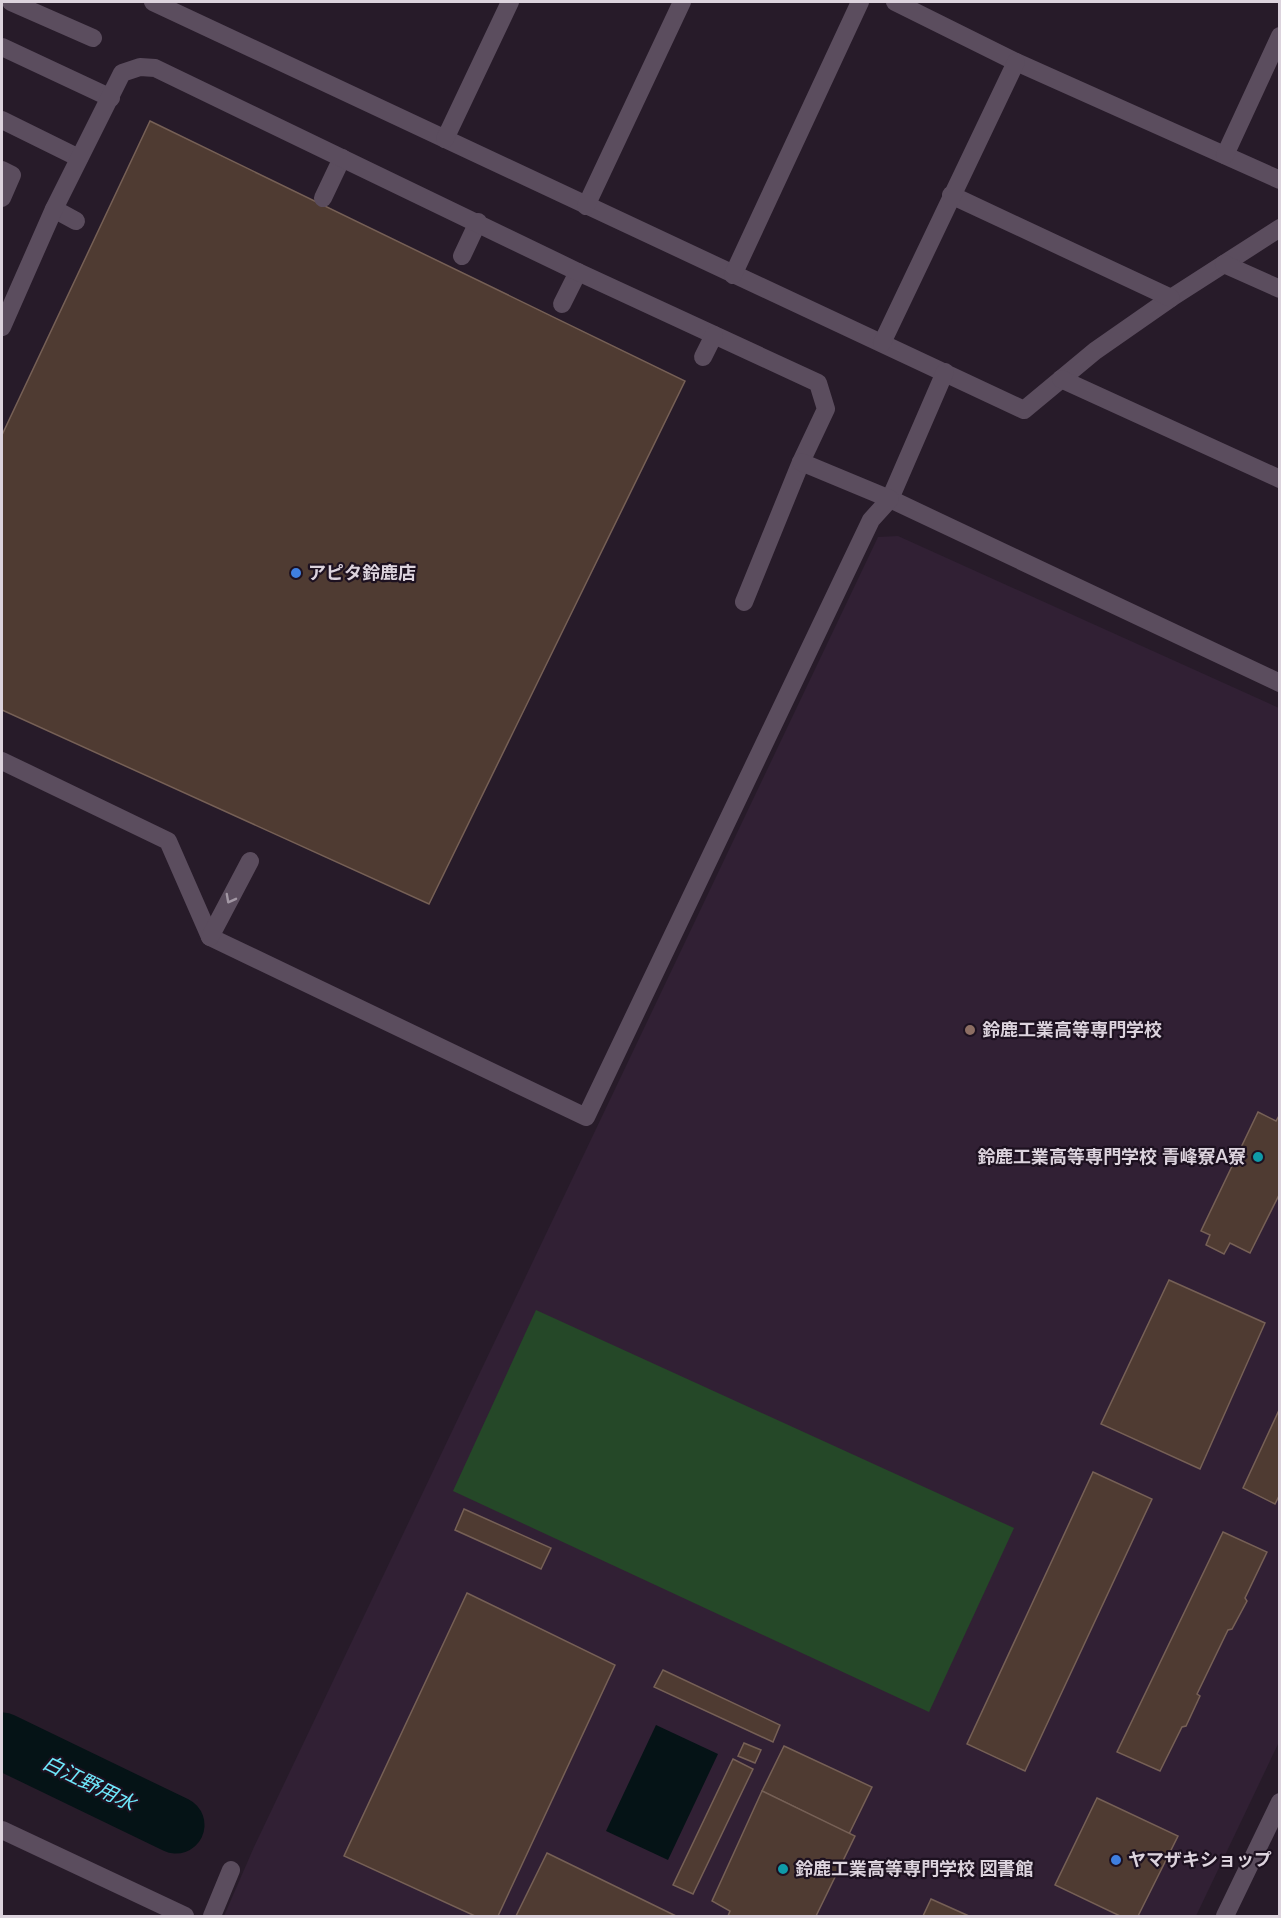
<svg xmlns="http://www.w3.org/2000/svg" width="1281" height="1918" font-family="Lato,'Noto Sans JP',sans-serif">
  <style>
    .built { fill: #312034 }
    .green { fill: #254828 }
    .water { fill: #051316 }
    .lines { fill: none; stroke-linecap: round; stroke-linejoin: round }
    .river { stroke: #051316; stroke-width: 57 }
    .building { fill: #4f3b32; stroke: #766056; stroke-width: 1.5 }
    .minor { stroke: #5b4d5e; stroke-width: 18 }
    .oneway { stroke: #a297a4 }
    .shop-dot { fill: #3f7fe0; stroke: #1d1120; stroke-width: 2 }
    .education-dot { fill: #8d6e63; stroke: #1d1120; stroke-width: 2 }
    .culture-dot { fill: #0f9aa8; stroke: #1d1120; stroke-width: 2 }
    .labels { text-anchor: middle; stroke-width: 4.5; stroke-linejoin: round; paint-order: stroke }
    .poi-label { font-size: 18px; font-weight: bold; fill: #dcd3dd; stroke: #1d1120; text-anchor: start }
    .water-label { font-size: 20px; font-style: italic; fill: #6fe8fc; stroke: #1d1120 }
  </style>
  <rect width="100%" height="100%" fill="#271b29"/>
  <path class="built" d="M898 536 1279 708V1742L1196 1916H224L254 1847 878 537Z"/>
  <path class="green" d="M536 1310 1014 1528 929 1712 453 1491Z"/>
  <path class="water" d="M656 1725 718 1754 668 1860 606 1831Z"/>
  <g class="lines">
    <path class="river" d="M2 1741 176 1825"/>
  </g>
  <g class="building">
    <path d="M150 121 685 381 429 904 2 710V435Z"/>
    <path d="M1258 1112 1276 1121 1280 1114V1193L1250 1253 1230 1243 1224 1254 1206 1245 1210 1235 1201 1231Z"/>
    <path d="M1169 1280 1265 1323 1200 1469 1101 1424Z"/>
    <path d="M1280 1408V1494L1275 1504 1243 1488Z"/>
    <path d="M1093 1472 1152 1499 1025 1771 967 1744Z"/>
    <path d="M464 1509 551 1548 541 1569 455 1530Z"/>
    <path d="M1223 1532 1267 1552 1245 1598 1247 1601 1232 1629 1228 1630 1197 1694 1200 1696 1186 1726 1182 1727 1160 1771 1117 1752Z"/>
    <path d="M467 1593 615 1665 498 1916H475L344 1856Z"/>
    <path d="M663 1670 780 1725 773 1742 654 1687Z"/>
    <path d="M744 1743 761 1750 755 1763 738 1756Z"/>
    <path d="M784 1746 872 1787 849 1834 762 1791Z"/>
    <path d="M733 1759 753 1769 693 1894 673 1885Z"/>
    <path d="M762 1791 855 1836 816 1916H728L730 1911 712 1901Z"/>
    <path d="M1097 1798 1178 1836 1138 1916H1120L1055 1885Z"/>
    <path d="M547 1853 676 1916H516Z"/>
    <path d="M931 1899 969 1916H923Z"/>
  </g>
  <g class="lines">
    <g class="minor">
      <path d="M11 2 93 38"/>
      <path d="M153 2 1024 410 1095 351 1171 298 1280 228"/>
      <path d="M895 2 1016 62 1280 180"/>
      <path d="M2 47 111 98"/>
      <path d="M2 120 79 158"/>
      <path d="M445 139 510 2"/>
      <path d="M1225 155 1280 36"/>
      <path d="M2 170 12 175 2 198"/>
      <path d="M951 195 1171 298"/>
      <path d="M323 198 342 158"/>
      <path d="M586 206 682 2"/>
      <path d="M54 209 76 221"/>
      <path d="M462 256 478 222"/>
      <path d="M1224 264 1280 289"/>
      <path d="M733 275 860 2"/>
      <path d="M562 304 578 272"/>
      <path d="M2 327 54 209 122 73 140 67 155 68 578 272 818 383 826 409 801 462 744 602"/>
      <path d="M882 343 1016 62"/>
      <path d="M703 357 714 335"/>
      <path d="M945 372 890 499 1280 683"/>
      <path d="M1061 379 1280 479"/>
      <path d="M2 761 168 841 210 937 586 1117 871 520 890 499 801 462"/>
      <path d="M210 937 250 861"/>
      <path d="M2 1830 185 1916"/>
      <path d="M212 1916 231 1870"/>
      <path d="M1225 1916 1280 1802"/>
    </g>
  </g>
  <defs><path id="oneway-chevron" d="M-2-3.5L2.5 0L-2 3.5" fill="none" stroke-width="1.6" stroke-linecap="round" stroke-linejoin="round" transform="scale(1.5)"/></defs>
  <use class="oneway" href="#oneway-chevron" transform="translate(230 899) rotate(118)"/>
  <g class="shop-dot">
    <circle cx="296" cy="573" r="6"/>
    <circle cx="1116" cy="1860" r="6"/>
  </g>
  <circle class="education-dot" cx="970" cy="1030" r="6"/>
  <g class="culture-dot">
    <circle cx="1258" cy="1157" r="6"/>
    <circle cx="783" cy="1869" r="6"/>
  </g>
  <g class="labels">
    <g class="poi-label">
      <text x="308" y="579">アピタ鈴鹿店</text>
      <text x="982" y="1036">鈴鹿工業高等専門学校</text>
      <text x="1246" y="1163" text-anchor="end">鈴鹿工業高等専門学校 青峰寮A寮</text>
      <text x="1128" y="1866">ヤマザキショップ</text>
      <text x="795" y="1875">鈴鹿工業高等専門学校 図書館</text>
    </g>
    <g class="water-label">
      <text transform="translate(89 1783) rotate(26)" y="7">白江野用水</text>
    </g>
  </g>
  <rect width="1281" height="1918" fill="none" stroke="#dcd3dd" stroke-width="6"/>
</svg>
